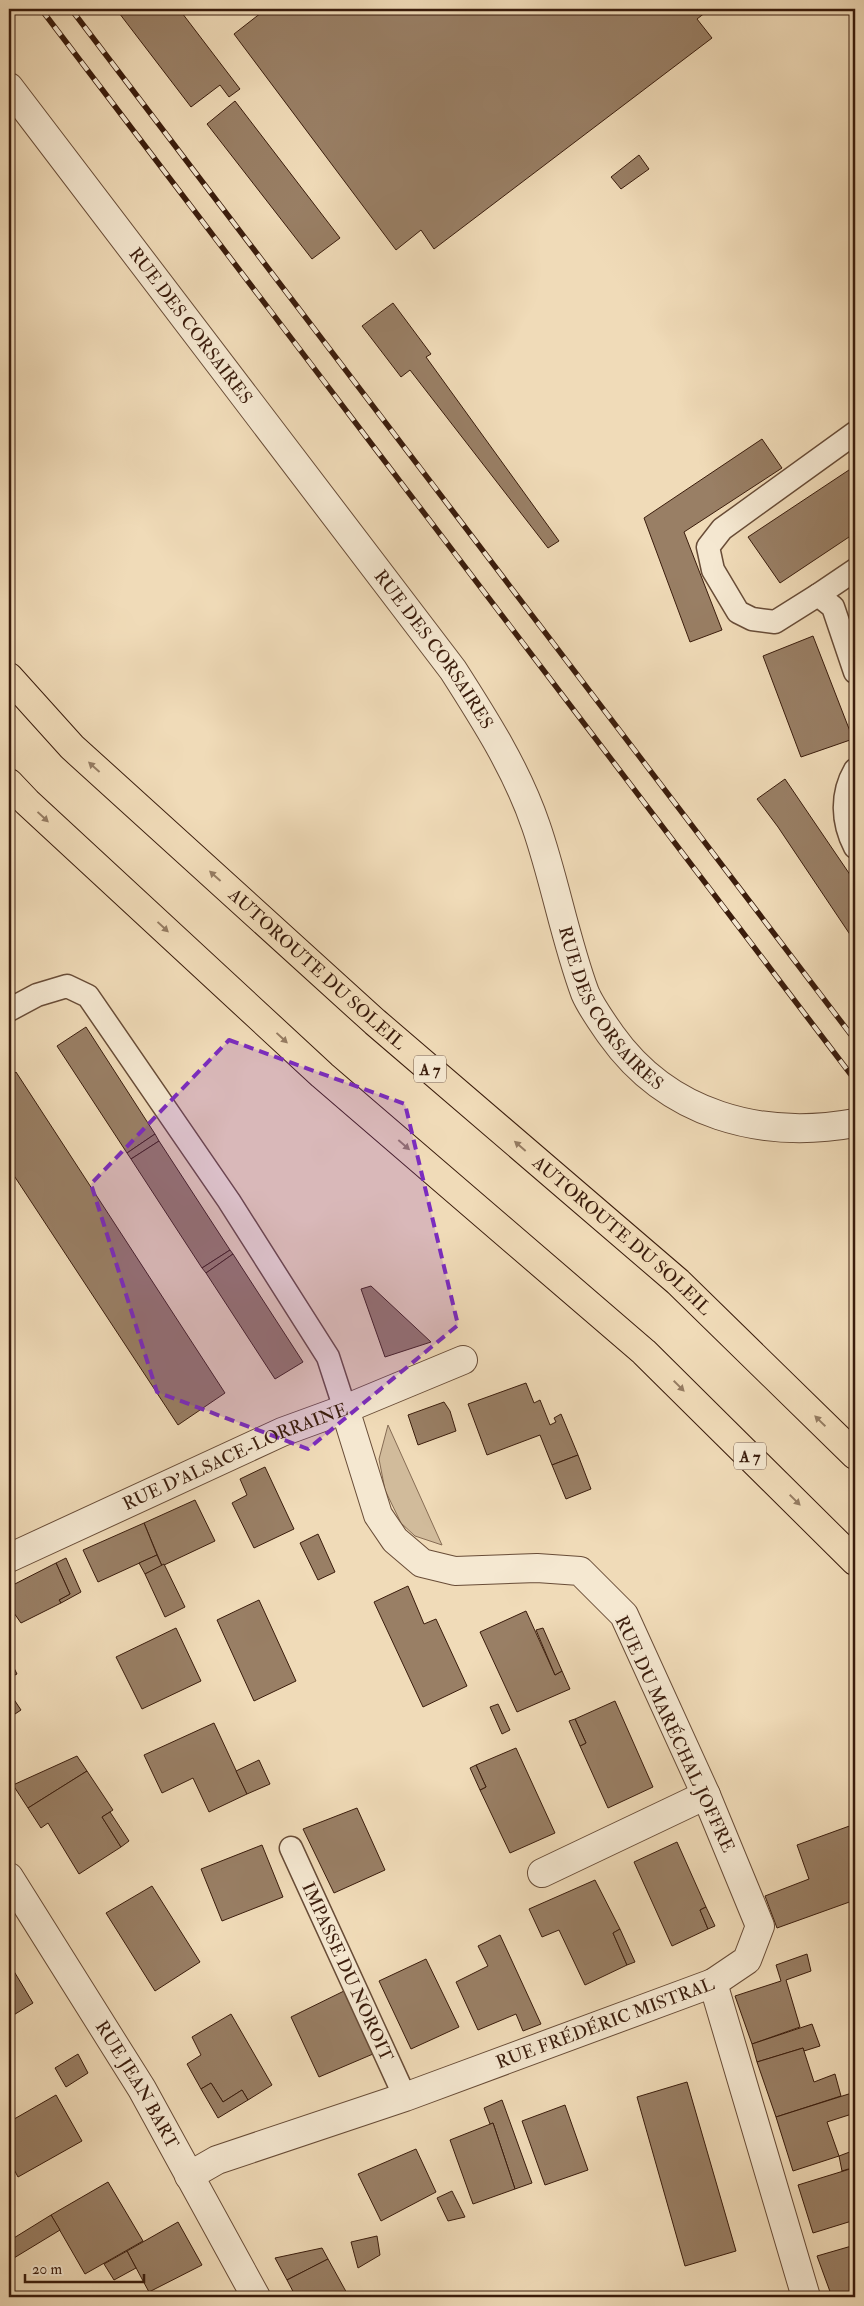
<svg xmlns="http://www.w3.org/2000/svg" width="864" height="2306" font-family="'IM FELL Double Pica',serif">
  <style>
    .green { fill: #d1bb9b; stroke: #866c54 }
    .building { fill: #997f65; stroke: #3a1c0c }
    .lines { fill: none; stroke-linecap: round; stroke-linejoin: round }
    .service-casing { stroke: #684c37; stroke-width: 25 }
    .minor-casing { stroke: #684c37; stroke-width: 30 }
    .tertiary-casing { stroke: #684c37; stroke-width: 30 }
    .motorway-casing { stroke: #3a1c0c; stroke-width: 30 }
    .service { stroke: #f5e8d1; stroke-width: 22 }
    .minor { stroke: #f5e8d1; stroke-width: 28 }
    .tertiary { stroke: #f5e8d1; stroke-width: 28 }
    .motorway { stroke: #f0dbb8; stroke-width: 28 }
    .rail-casing { stroke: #3a1c0c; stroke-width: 5.5 }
    .rail { stroke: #f5e8d1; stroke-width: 4; stroke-dasharray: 11; stroke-linecap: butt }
    .oneway { fill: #957c62 }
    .marked { fill: #7b2cbf; fill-opacity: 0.2; stroke: #7b2cbf; stroke-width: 4; stroke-dasharray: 10 6; stroke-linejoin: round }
    .labels { text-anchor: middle; stroke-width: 4; stroke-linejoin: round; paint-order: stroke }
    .shield { fill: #f5e8d1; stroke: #725947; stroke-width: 1 }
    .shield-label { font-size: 16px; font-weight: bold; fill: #3a1c0c }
    .street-label { font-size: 18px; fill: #3a1c0c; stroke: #f5e8d1 }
  </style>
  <rect width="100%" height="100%" fill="#f0dbb8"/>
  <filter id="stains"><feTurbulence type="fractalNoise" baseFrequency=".004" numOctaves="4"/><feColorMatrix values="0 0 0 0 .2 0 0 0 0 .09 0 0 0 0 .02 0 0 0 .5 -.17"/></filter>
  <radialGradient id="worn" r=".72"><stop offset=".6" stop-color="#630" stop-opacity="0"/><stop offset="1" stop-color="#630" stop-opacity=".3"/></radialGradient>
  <path class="green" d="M388 1425 442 1545 415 1536 401 1523 385 1490 379 1459Z"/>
  <g class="building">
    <path d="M116 9H179L240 89 229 97 220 85 191 107Z"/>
    <path d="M266 9H710L697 19 712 38 434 249 421 230 396 250 234 34Z"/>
    <path d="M235 101 340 238 312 259 207 124Z"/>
    <path d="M639 155 649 169 621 189 611 177Z"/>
    <path d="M393 303 431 354 426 357 559 541 548 548 410 370 401 377 362 326Z"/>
    <path d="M762 439 782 468 684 532 722 630 690 642 644 518Z"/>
    <path d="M855 466V533L780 583 748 537Z"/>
    <path d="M813 636 853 739 801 757 763 656Z"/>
    <path d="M785 779 855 882V937L853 939 778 827 757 799Z"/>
    <path d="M86 1027 155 1134 127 1153 57 1046Z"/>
    <path d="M16 1072 225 1393 178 1425 9 1168V1078Z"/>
    <path d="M155 1134 159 1141 131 1159 127 1153Z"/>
    <path d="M159 1141 230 1250 202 1268 131 1159Z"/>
    <path d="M230 1250 233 1254 206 1273 202 1268Z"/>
    <path d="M233 1254 303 1362 275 1379 206 1273Z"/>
    <path d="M371 1286 431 1342 385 1357 361 1289Z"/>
    <path d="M526 1383 534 1403 540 1400 550 1425 556 1422 554 1418 561 1414 578 1455 552 1465 540 1435 487 1455 468 1404Z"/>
    <path d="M444 1402 450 1411 456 1431 418 1445 408 1415Z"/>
    <path d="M578 1455 591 1489 566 1499 552 1465Z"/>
    <path d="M265 1467 294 1529 254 1548 232 1503 247 1495 240 1479Z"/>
    <path d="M195 1500 215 1541 162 1566 144 1523Z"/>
    <path d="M144 1523 157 1555 98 1582 83 1550Z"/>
    <path d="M318 1534 335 1572 318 1580 300 1543Z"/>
    <path d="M157 1555 162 1566 145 1574 139 1563Z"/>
    <path d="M66 1558 81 1592 61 1603 59 1600 70 1594 56 1563Z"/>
    <path d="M56 1563 70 1594 59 1600 61 1603 21 1623 9 1606V1587Z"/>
    <path d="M164 1564 185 1607 165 1617 145 1574Z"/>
    <path d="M408 1586 424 1624 436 1619 467 1686 423 1707 374 1602Z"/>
    <path d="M259 1600 296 1681 254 1701 217 1620Z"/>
    <path d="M526 1611 555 1675 562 1671 570 1689 517 1712 480 1632Z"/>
    <path d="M176 1628 201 1681 142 1709 116 1657Z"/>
    <path d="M543 1628 562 1671 555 1675 536 1630Z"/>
    <path d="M9 1658 17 1674 9 1678Z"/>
    <path d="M9 1692 21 1710 9 1718Z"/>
    <path d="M615 1701 653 1787 608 1808 580 1746 586 1743 575 1719Z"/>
    <path d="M498 1704 510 1730 502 1734 490 1707Z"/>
    <path d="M575 1719 586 1743 580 1746 569 1721Z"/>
    <path d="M214 1723 247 1794 209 1812 193 1778 162 1793 144 1755Z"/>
    <path d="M516 1748 555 1833 510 1853 480 1790 486 1787 476 1765Z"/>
    <path d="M77 1756 87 1771 28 1808 13 1785Z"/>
    <path d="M259 1760 270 1784 247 1794 236 1771Z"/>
    <path d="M476 1765 486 1787 480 1790 470 1768Z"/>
    <path d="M87 1771 113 1810 102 1817 121 1847 79 1874 48 1823 41 1828 28 1808Z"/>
    <path d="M357 1808 385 1870 334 1893 303 1829Z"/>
    <path d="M110 1812 129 1841 121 1847 102 1817Z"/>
    <path d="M855 1824V1900L777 1928 765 1896 809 1879 797 1845Z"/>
    <path d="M677 1842 706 1907 700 1910 708 1929 672 1946 634 1862Z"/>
    <path d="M262 1845 283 1897 222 1921 201 1869Z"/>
    <path d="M595 1880 620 1929 613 1933 627 1965 585 1985 559 1930 542 1937 529 1909Z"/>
    <path d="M152 1886 200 1962 155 1991 106 1913Z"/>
    <path d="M706 1907 715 1926 708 1929 700 1910Z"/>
    <path d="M620 1929 635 1962 627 1965 613 1933Z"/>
    <path d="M500 1935 541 2024 523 2031 516 2014 478 2030 456 1982 488 1966 478 1946Z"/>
    <path d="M807 1954 811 1971 786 1980 800 2027 752 2044 735 1996 781 1981 776 1965Z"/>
    <path d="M426 1959 459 2027 411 2049 379 1981Z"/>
    <path d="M9 1963 33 2003 12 2016 15 2019 9 2022Z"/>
    <path d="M344 1991 373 2054 319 2077 291 2017Z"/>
    <path d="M231 2014 272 2085 248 2100 242 2090 223 2102 211 2083 201 2089 187 2064 201 2055 192 2037Z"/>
    <path d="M812 2024 820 2046 804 2051 803 2048 757 2062 752 2044Z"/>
    <path d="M803 2048 814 2082 835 2074 841 2096 776 2117 757 2062Z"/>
    <path d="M78 2054 88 2073 66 2087 55 2068Z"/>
    <path d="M687 2082 736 2251 685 2266 637 2097Z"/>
    <path d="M211 2083 223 2102 242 2090 248 2100 218 2118 201 2089Z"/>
    <path d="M855 2092V2113L827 2122 839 2156 793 2171 776 2117Z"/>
    <path d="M56 2095 82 2141 18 2177 9 2160V2122Z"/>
    <path d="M502 2100 532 2183 515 2189 493 2123 490 2124 484 2108Z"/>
    <path d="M565 2105 588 2170 545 2185 522 2121Z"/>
    <path d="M493 2123 515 2189 473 2204 450 2140Z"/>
    <path d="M416 2149 436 2192 381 2221 358 2174Z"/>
    <path d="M855 2150V2167L842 2171 839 2156Z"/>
    <path d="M850 2169 855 2187V2220L813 2233 798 2185Z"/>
    <path d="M108 2182 143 2241 85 2274 51 2215Z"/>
    <path d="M452 2191 465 2217 448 2221 437 2198Z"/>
    <path d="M51 2215 60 2230 9 2261V2241Z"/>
    <path d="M178 2222 202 2265 149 2292 127 2251Z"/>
    <path d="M377 2236 380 2255 358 2268 351 2242Z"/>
    <path d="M855 2245V2297H832L817 2256Z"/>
    <path d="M322 2248 328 2259 287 2280 275 2258Z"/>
    <path d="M127 2251 136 2268 114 2280 104 2264Z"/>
    <path d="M328 2259 349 2297H296L287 2280Z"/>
  </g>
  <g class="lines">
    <g class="service-casing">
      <g id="service">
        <path d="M855 433 722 529 708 547 713 570 738 612 752 619 775 622 818 595 833 607 855 672"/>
        <path d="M818 595 855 570"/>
        <path d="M855 770C841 794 842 822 855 847"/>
        <path d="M9 1010 37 995 67 986 88 996 229 1201 328 1357 345 1409"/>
        <path id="s1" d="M291 1848 405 2097"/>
      </g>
    </g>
    <g class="minor-casing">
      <g id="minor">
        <path id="s2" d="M9 1558 282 1432 345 1409 463 1360"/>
        <path d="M542 1873 706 1795"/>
        <path d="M713 1983 806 2297"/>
        <path id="s3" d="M189 2176 217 2160 405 2097 713 1983 747 1960 760 1926 706 1795 624 1615 580 1571 537 1568 455 1571 422 1563 395 1540 378 1515 345 1409"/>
      </g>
    </g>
    <g class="tertiary-casing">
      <g id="tertiary">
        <path id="s4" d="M9 87 453 670C485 720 517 770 536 826 555 881 565 939 585 993 591 1007 602 1022 611 1035 668 1115 761 1140 855 1123"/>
        <path id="s5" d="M9 1877 142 2089 256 2297"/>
      </g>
    </g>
    <g class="motorway-casing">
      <g id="motorway">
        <path id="s6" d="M9 677 72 747 375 1022 678 1282 855 1455"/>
        <path d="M9 783 27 802 322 1075 644 1352 855 1561"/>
      </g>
    </g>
    <use href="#service" class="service"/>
    <use href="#minor" class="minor"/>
    <use href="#tertiary" class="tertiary"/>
    <use href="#motorway" class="motorway"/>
    <g class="rail-casing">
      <g id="rail">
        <path d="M41 9 855 1080"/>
        <path d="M71 9 855 1040"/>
      </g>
    </g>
    <use href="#rail" class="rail"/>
  </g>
  <defs><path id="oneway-solid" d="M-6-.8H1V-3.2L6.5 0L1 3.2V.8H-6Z" transform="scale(1.25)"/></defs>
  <g class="oneway">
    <use href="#oneway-solid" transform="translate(94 767) rotate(-138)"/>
    <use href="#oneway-solid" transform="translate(43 817) rotate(43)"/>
    <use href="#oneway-solid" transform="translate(215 876) rotate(-138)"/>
    <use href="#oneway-solid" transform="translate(163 927) rotate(43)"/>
    <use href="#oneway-solid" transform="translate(282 1038) rotate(43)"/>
    <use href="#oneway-solid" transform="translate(404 1145) rotate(41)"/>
    <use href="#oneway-solid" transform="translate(520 1146) rotate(-139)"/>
    <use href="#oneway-solid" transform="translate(679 1386) rotate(45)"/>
    <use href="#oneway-solid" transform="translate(820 1421) rotate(-136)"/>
    <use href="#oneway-solid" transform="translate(795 1500) rotate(45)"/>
  </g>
  <path class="marked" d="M229 1040 405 1104 458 1325 308 1449 157 1392 91 1184Z"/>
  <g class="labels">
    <g class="shield">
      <rect x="414" y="1055.5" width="32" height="27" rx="4"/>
      <rect x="734" y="1442.5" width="32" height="27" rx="4"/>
    </g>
    <g class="shield-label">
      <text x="430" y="1075">A 7</text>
      <text x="750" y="1462">A 7</text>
    </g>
    <g class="street-label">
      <text dy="6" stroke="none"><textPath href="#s4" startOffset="300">RUE DES CORSAIRES</textPath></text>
      <text dy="6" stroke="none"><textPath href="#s4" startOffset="705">RUE DES CORSAIRES</textPath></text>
      <text dy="6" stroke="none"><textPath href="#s6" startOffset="425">AUTOROUTE DU SOLEIL</textPath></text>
      <text dy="6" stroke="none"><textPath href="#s4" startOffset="1110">RUE DES CORSAIRES</textPath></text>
      <text dy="6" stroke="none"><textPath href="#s6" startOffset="830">AUTOROUTE DU SOLEIL</textPath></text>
      <text dy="6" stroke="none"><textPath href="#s2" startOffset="248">RUE D'ALSACE-LORRAINE</textPath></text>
      <text transform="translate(675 1734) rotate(65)" y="6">RUE DU MARÉCHAL JOFFRE</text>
      <text dy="6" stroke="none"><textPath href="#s1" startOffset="136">IMPASSE DU NOROIT</textPath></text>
      <text dy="6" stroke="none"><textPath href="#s3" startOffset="444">RUE FRÉDÉRIC MISTRAL</textPath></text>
      <text dy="6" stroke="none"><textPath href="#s5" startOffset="244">RUE JEAN BART</textPath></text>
    </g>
  </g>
  <rect width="864" height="2306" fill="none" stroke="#f0dbb8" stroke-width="30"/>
  <rect x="10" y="10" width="844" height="2286" fill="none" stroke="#3a1c0c" stroke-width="2.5"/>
  <rect x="15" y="15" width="834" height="2276" fill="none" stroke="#3a1c0c"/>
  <path d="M25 2274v8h119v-8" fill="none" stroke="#3a1c0c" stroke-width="2.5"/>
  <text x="32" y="2274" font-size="15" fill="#3a1c0c" stroke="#f5e8d1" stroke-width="4" paint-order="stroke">20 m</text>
  <rect width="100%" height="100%" filter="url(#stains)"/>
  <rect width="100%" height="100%" fill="url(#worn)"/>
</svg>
